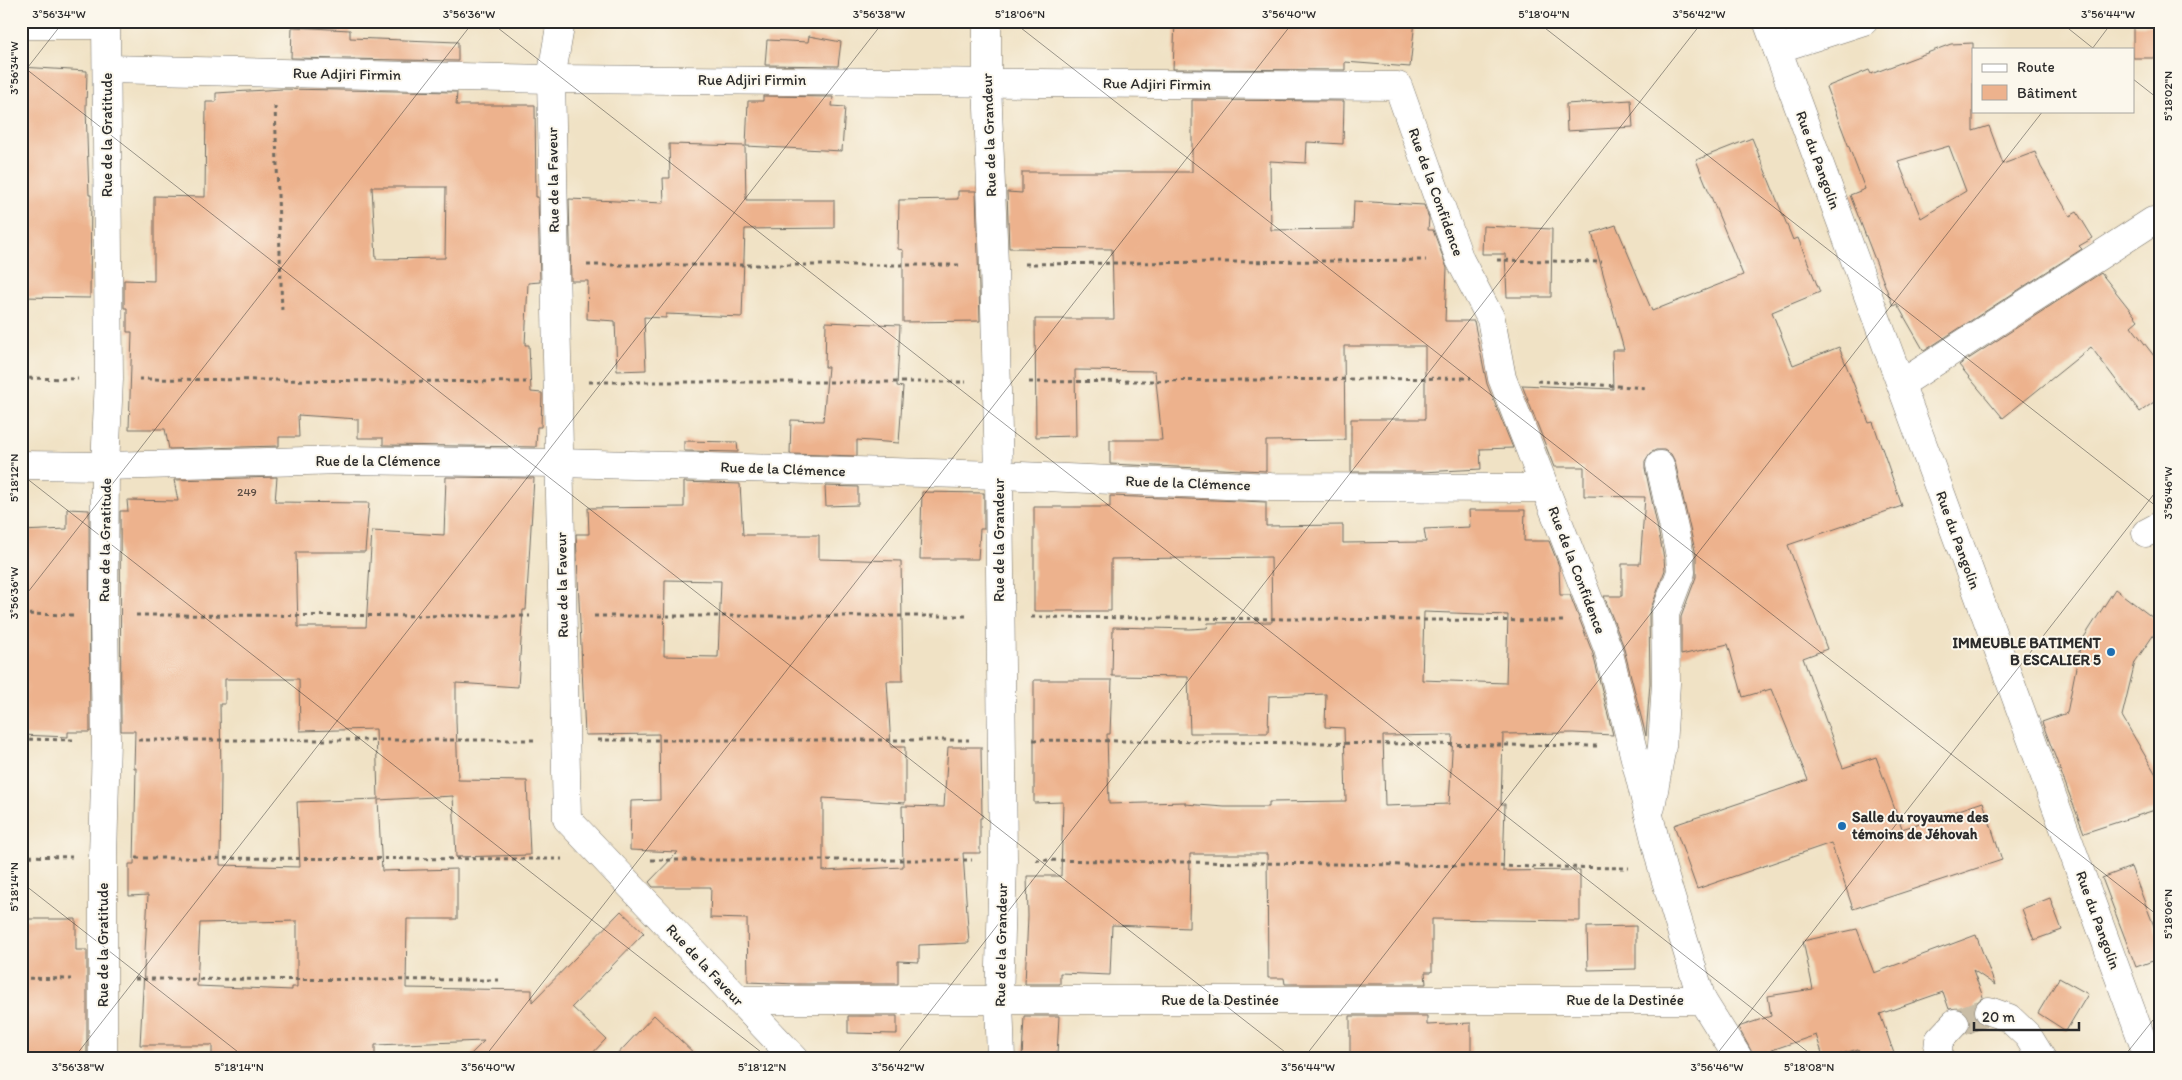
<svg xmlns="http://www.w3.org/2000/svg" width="2182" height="1080" font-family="Itim,sans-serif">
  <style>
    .building { fill: #edb28d; fill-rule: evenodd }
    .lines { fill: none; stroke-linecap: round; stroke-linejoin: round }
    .minor-tunnel { stroke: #c9bda6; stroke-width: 28; stroke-dasharray: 28 14; stroke-linecap: butt }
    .minor-casing { stroke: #706b61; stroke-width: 29 }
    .path { stroke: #706b61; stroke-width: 3; stroke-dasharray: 4 4; stroke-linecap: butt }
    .minor { stroke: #fff; stroke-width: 28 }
    .ticks { fill: none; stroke: #2b2b2b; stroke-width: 1; stroke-opacity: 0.45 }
    .poi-dot { fill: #1f6fb2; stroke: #fbf7ec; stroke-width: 2 }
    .labels { text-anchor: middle; stroke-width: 4; stroke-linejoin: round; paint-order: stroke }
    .number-label { font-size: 12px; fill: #5c4d44 }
    .street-label { font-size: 15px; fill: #2b2b2b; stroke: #fbf7ec }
    .poi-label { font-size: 15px; font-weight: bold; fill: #2b2b2b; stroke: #fbf7ec; text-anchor: end }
    .neatline { fill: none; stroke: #2b2b2b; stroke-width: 2 }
    .ticks-label { font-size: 12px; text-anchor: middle; fill: #2b2b2b }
  </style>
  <rect width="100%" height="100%" fill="#fbf7ec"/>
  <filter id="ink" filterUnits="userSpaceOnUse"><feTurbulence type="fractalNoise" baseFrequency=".02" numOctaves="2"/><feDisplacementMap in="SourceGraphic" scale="10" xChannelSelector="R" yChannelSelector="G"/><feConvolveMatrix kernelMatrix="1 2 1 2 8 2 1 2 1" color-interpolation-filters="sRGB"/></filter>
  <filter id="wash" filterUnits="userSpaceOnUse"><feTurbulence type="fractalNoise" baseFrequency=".0096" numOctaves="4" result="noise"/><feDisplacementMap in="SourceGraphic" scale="20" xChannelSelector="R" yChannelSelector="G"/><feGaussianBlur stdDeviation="1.12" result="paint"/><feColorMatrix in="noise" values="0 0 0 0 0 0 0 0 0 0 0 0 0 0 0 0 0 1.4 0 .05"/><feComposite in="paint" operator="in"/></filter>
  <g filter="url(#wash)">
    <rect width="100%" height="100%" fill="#f0e2c5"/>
    <g id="blocks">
      <g class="building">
        <path d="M1175 21H1415L1410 67 1345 62V70L1173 69Z"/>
        <rect x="2133" y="25" width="28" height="33"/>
        <path d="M292 27 350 30V38L458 42V61L291 58Z"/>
        <path d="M809 36 841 42 838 66 765 65 767 40 808 42Z"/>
        <path d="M1973 43V131L1989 126 2003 164 2035 152 2041 167 2070 216 2077 212 2093 238 2079 246 2082 249 1924 351 1897 304 1893 306 1850 195 1865 189 1826 87 1869 70 1871 74 1951 44ZM1949 146 1966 191 1921 218 1898 161Z"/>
        <path d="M21 67 87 71 86 108 89 195H91L90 298 21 297Z"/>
        <path d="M282 89 457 92 456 105H535L536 197H538L540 282 528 283 525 345H529L531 392 542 393 541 427H537L536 447 383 445V438H358V419L298 415 299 437H279V446L169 449 165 429H129L132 332H127V308H124V280L154 281V196L205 197 206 102H216V93ZM372 187H446L445 258 376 259Z"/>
        <path d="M763 96 833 97 832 106 845 107 842 151 746 146 748 101H763Z"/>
        <path d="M1192 100 1344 101 1343 144 1307 142 1306 163 1270 161 1271 230 1353 229 1354 201 1424 205 1429 218 1428 230H1433L1447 268 1445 321H1474L1487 384 1513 448 1480 449 1481 469 1422 472H1351V419H1425V346H1344L1345 440 1266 441V471L1110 464V440H1162L1155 371 1075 370 1076 436 1036 437 1035 319H1114L1112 249 1009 248 1007 192 1022 193V172H1192Z"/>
        <path d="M1631 100 1633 127 1567 131 1566 104Z"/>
        <path d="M1752 138 1793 240 1798 238 1820 292 1772 312 1793 365 1839 347 1869 423 1873 422 1902 506 1788 545 1827 649 1803 658 1843 768 1876 757 1902 829 1983 802 2002 860 1853 909 1831 843 1697 889 1674 825 1808 780 1771 689 1743 697 1728 644 1681 655V617L1696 577V555L1675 462 1671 454 1664 450H1656L1650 453 1645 461V468L1664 558 1665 570 1649 614 1650 683 1646 736 1623 645 1604 596H1622V564H1640L1645 497 1584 496V467H1554L1522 385 1613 389 1612 350H1624L1592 233 1616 225 1652 311 1743 275 1696 160Z"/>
        <path d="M669 144 745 146 746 200H834V228L745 229 742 317 666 314V318L644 317 646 370 617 371 615 321 587 319 588 281H571L569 199 664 203 663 178H670Z"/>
        <path d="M958 191H976L980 321 903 322V250L898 249 899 200 958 199Z"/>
        <path d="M1483 226 1552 229 1551 297H1507L1505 254H1482Z"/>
        <path d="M2101 273 2138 320 2131 326 2161 365V397L2140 412 2091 347 2003 418 1959 365Z"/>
        <path d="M826 322 900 325 897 386 903 387 899 443 857 440V456L790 454 791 420 823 421 828 367H825Z"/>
        <path d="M684 441 737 442 738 452 684 451Z"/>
        <path d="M277 477 275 502 369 503 365 552H296L298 627H366L372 531 444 535 446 477 534 478 526 610H523L518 687 456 683V720L458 780 527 781 530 855 456 857 453 796 378 800 382 871 457 869V919H407L406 988 532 990V1002L621 911 644 933 572 1007 606 1039 587 1059H466L484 1041 375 1045V1059H212V1045H140L148 895 129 896V864H134L136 768H134L135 731H121L120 511H128L127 500 178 501 174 480ZM225 679H299L300 731 376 729 378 799 297 802 300 867 220 865 221 777 220 704H225ZM297 921V987H292V990L197 986 200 923Z"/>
        <path d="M684 482 740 484 743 535H819V559L901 561 903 681H887L891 747H905V803L823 798V871L903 867 902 806 944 807 948 747H981L982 818H980V853H963L969 943 919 945V962L898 961V984H796L748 982 747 919 710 918 711 887H653L649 882 678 852 630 850 631 801 660 800 659 734 585 735 576 534H589L588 508 684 507ZM665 580 721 581 718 657 664 656Z"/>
        <path d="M825 486 858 487V505L826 506Z"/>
        <path d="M922 492 984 493V529H980L978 559H920Z"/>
        <path d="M1110 496 1266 502V526L1343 525V543L1426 542 1424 529 1470 527 1469 510H1525L1524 541H1549L1559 566 1560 595H1570L1593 654 1613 735 1573 733 1503 734 1501 804H1505L1503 871 1580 870V921L1432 919V972H1425L1426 984H1285L1284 978H1268L1267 854H1190L1189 928 1112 925 1110 975 1060 973V984H1025L1028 916 1027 876H1061L1063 802 1034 803V680H1112L1110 734H1107L1109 804 1185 802V804L1224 807H1269V802L1346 801 1344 728 1325 727 1326 694 1269 696 1268 733H1190L1188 677 1112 676 1113 627 1190 629 1207 628 1208 623 1272 622 1271 557 1111 559V611H1034V507H1110ZM1424 612 1508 615 1506 683 1422 680ZM1453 735 1449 804 1385 806 1383 736Z"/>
        <path d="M67 509 89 510 90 732H68V737L21 735V531L67 529Z"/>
        <path d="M2115 589 2161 624 2135 662 2122 716 2161 783V808L2084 833 2042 722 2067 713 2081 642Z"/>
        <path d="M2131 867 2161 944V958L2136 967 2102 878Z"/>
        <path d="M2050 898 2062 930 2034 940 2022 909Z"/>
        <path d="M21 919H76V950H87V1059H21Z"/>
        <path d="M1636 926V969L1588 970 1587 927Z"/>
        <path d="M1857 929 1874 973 1976 935 1995 985 1973 970 1983 997 1974 1005V1014L1978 1022 1986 1026 1967 1034 1970 1026V1018L1965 1011 1959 1008 1949 1009 1943 992 1880 1014 1896 1059H1862L1858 1049 1824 1059 1816 1035 1754 1056 1738 1027 1771 1016 1768 996 1813 989 1803 941Z"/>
        <path d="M2059 978 2088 994 2066 1031 2038 1013Z"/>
        <path d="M654 1015 700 1059H613Z"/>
        <path d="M848 1016H897V1034L848 1033Z"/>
        <path d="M1024 1016H1059L1057 1055 1053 1056V1059H1022Z"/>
        <path d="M1350 1016H1427V1025L1471 1023V1059H1350Z"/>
      </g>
    </g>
  </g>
  <g filter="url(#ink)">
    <use href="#blocks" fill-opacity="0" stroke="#706b61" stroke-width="1"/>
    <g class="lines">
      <path class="minor-tunnel" d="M1955 1023 1989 1011"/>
      <g class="minor-casing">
        <g id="minor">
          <path d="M561 21 551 79 567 819 795 1059"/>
          <path d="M987 21V82L994 265 999 475 1003 860 999 1001 1001 1059"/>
          <path d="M1767 21 2149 1059"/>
          <path d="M21 25H106"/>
          <path d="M1777 49 1864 21"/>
          <path d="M107 69 551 79 1398 86 1460 260 1491 319 1502 378 1608 649 1662 868 1702 1000 1739 1059"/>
          <path d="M1901 384 2153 221"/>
          <path d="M21 465 105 466 346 460 559 463 999 475 1271 487 1545 488"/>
          <path d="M2146 533 2161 525"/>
          <path d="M1651 807 1662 746 1666 683 1665 614 1681 572 1680 556 1660 465"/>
          <path d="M738 1000H1702"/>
          <path d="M1989 1011 2009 1018 2028 1036 2042 1059"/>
          <path d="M103 1059V858L106 740 104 615 105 466 109 379 106 21"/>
          <path d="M1937 1059 1939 1040 1955 1023"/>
        </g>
      </g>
      <g class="path">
        <path d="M275 106 282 312"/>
        <path d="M1497 260 1602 262"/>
        <path d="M1025 264 1426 260"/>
        <path d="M587 265H961"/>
        <path d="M21 378 78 379"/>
        <path d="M139 379 526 382"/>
        <path d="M1537 381 1648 388"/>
        <path d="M589 382H966"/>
        <path d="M1029 382 1471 378"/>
        <path d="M21 614 73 615"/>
        <path d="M136 615 530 616"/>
        <path d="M594 616H970"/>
        <path d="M1031 617 1563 621"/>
        <path d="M21 739 74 740"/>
        <path d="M138 740H534"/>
        <path d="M598 740H969"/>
        <path d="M1033 740 1599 746"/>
        <path d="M21 856 72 857"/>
        <path d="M136 858 562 859"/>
        <path d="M651 860H972"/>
        <path d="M1036 860 1629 868"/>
        <path d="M21 978 71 979"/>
        <path d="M135 979 499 980"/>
      </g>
      <use href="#minor" class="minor"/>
    </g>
  </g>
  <path class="ticks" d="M489 21 1817 1059M1012 21 2161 918M1536 21 2161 510M2059 21 2094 49M2092 49 2113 21M21 65 1294 1059M21 76 64 21M2133 79 2161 101M21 474 770 1059M21 601 474 21M21 882 247 1059M73 1059 884 21M483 1059 1294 21M893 1059 1703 21M1303 1059 2043 111M1713 1059 2161 485M2122 1059 2161 1010"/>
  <g class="poi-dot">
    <circle cx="2111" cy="652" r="5"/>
    <circle cx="1842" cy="826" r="5"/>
  </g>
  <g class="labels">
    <g class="number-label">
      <text x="247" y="496">249</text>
    </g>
    <g class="street-label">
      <text transform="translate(347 74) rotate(1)" y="5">Rue Adjiri Firmin</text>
      <text x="752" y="85">Rue Adjiri Firmin</text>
      <text transform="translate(1157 84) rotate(1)" y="5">Rue Adjiri Firmin</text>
      <text transform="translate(107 135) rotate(-90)" y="5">Rue de la Gratitude</text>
      <text transform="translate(989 135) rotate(-92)" y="5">Rue de la Grandeur</text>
      <text transform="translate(1818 160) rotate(70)" y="5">Rue du Pangolin</text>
      <text transform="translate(553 180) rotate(-91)" y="5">Rue de la Faveur</text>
      <text transform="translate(1436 192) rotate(70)" y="5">Rue de la Confidence</text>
      <text x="378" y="466">Rue de la Clémence</text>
      <text transform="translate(783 469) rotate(2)" y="5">Rue de la Clémence</text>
      <text transform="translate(1188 483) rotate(2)" y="5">Rue de la Clémence</text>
      <text transform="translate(105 540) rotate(-89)" y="5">Rue de la Gratitude</text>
      <text transform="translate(999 540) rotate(-90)" y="5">Rue de la Grandeur</text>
      <text transform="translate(1958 540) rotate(70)" y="5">Rue du Pangolin</text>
      <text transform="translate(1577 570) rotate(69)" y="5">Rue de la Confidence</text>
      <text transform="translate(562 585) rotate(-91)" y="5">Rue de la Faveur</text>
      <text transform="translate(2098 920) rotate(70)" y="5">Rue du Pangolin</text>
      <text transform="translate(103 945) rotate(-90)" y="5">Rue de la Gratitude</text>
      <text transform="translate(1001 945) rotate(-89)" y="5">Rue de la Grandeur</text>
      <text transform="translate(705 965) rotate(47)" y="5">Rue de la Faveur</text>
      <text x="1220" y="1005">Rue de la Destinée</text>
      <text x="1625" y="1005">Rue de la Destinée</text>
    </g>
    <g class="poi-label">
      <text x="2101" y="648">IMMEUBLE BATIMENT<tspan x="2101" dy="17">B ESCALIER 5</tspan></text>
      <text x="1852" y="822" text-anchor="start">Salle du royaume des<tspan x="1852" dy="17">témoins de Jéhovah</tspan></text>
    </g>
  </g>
  <rect width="2182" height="1080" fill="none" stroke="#fbf7ec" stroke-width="55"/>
  <rect x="1972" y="48" width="162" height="65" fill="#fbf7ec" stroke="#a8a59f"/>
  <rect x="1982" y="64" width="25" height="8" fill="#ffffff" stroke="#a8a59f"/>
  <text x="2017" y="72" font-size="15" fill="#2b2b2b">Route</text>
  <rect x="1982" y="85" width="25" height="15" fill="#edb28d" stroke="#a8a59f"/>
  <text x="2017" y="98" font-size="15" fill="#2b2b2b">Bâtiment</text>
  <path d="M1974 1022v8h105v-8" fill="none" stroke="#2b2b2b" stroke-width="2.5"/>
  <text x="1982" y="1022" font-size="15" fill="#2b2b2b" stroke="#fbf7ec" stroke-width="4" paint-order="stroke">20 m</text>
  <rect x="28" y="28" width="2126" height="1024" class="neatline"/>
  <g class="ticks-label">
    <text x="59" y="18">3°56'34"W</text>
    <text x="469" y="18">3°56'36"W</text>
    <text x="879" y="18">3°56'38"W</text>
    <text x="1020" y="18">5°18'06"N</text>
    <text x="1289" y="18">3°56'40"W</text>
    <text x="1544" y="18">5°18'04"N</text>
    <text x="1699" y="18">3°56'42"W</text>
    <text x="2108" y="18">3°56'44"W</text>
    <text transform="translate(14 68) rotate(-90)" y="4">3°56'34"W</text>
    <text transform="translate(2168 96) rotate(-90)" y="4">5°18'02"N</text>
    <text transform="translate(14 478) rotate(-90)" y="4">5°18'12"N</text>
    <text transform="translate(2168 493) rotate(-90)" y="4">3°56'46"W</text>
    <text transform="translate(14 593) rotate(-90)" y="4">3°56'36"W</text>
    <text transform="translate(14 887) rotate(-90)" y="4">5°18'14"N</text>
    <text transform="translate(2168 914) rotate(-90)" y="4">5°18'06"N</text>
    <text x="78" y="1071">3°56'38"W</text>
    <text x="239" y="1071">5°18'14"N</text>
    <text x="488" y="1071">3°56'40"W</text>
    <text x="762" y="1071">5°18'12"N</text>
    <text x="898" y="1071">3°56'42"W</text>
    <text x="1308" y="1071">3°56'44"W</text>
    <text x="1717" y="1071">3°56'46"W</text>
    <text x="1809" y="1071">5°18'08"N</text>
  </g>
</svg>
